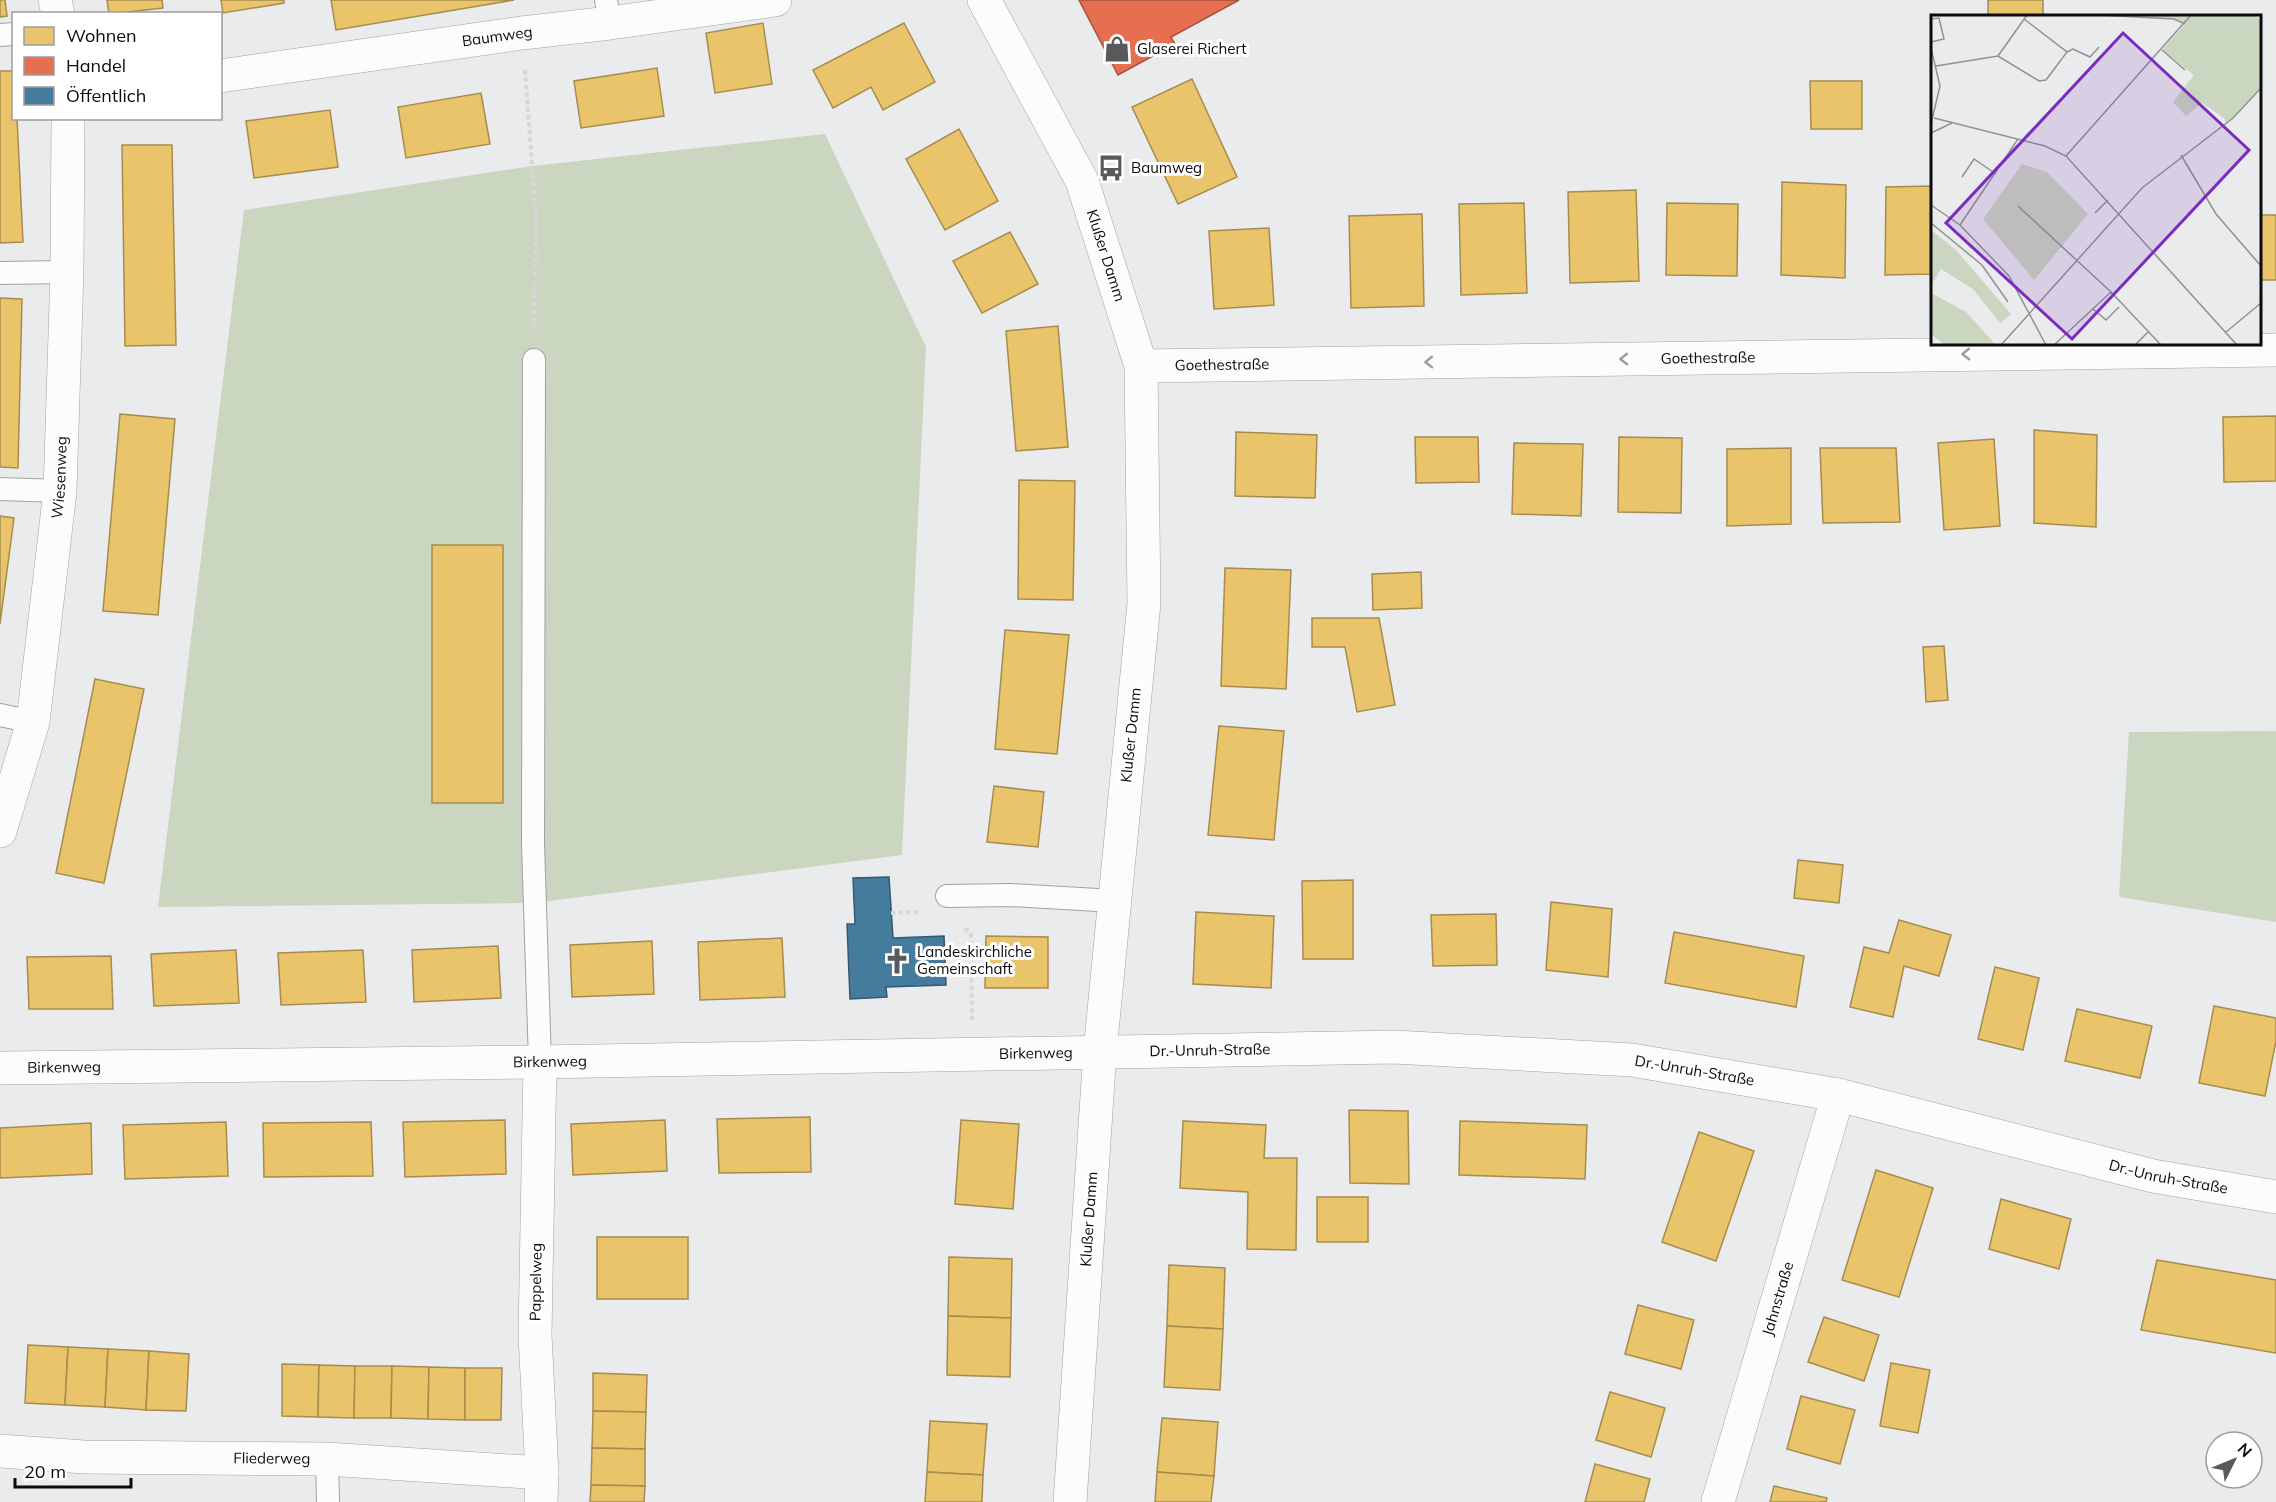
<svg xmlns="http://www.w3.org/2000/svg" width="2276" height="1502" font-family="Mulish,sans-serif">
  <style>
    .green { fill: #cad6bf }
    .homes { fill: #e9c46a; stroke: #a68c4e; stroke-width: 1.5 }
    .shops { fill: #e76f51; stroke: #a5513d; stroke-width: 1.5 }
    .public { fill: #457b9d; stroke: #345972; stroke-width: 1.5 }
    .lines { fill: none; stroke-linecap: round; stroke-linejoin: round }
    .lane-casing { stroke: #a1a2a3; stroke-width: 24 }
    .street-casing { stroke: #a1a2a3; stroke-width: 34 }
    .secondary-casing { stroke: #a1a2a3; stroke-width: 34 }
    .path { stroke: #d6d7d8; stroke-width: 4; stroke-dasharray: 4.5 3; stroke-linecap: butt }
    .lane { stroke: #fcfcfc; stroke-width: 22 }
    .street { stroke: #fcfcfc; stroke-width: 33 }
    .secondary { stroke: #fcfcfc; stroke-width: 33 }
    .oneway { stroke: #9c9c9c }
    .labels { text-anchor: middle; stroke-width: 6; stroke-linejoin: round; paint-order: stroke }
    .street-label { font-size: 15px; fill: #0b0b0d; stroke: #fff }
    .poi-label { font-size: 15px; fill: #0b0b0d; stroke: #fff; text-anchor: start }
    .inset-road { fill: none; stroke: #919193; stroke-width: 1.5 }
    .view { fill: #7b2cbf; fill-opacity: 0.15; stroke: #7b2cbf; stroke-width: 3 }
    .inset-edge { fill: none; stroke: #0b0b0d; stroke-width: 3 }
  </style>
  <rect width="100%" height="100%" fill="#eaebed"/>
  <g class="green">
    <path d="M825 134 926 347 902 855 534 903 158 907 244 210 532 166Z"/>
    <path d="M2276 731V922L2119 897 2129 732Z"/>
  </g>
  <g class="homes">
    <path d="M0 0H5L7 16 0 17Z"/>
    <path d="M107 0H162L163 8 109 14Z"/>
    <path d="M221 0H284V3L223 13Z"/>
    <path d="M331 0H514L336 30Z"/>
    <rect x="1988" y="0" width="55" height="16"/>
    <path d="M763 23 772 84 715 93 706 33Z"/>
    <path d="M904 23 935 82 883 110 871 87 833 108 813 70Z"/>
    <path d="M657 68 664 116 581 128 574 81Z"/>
    <path d="M0 71H14V118H17L23 242 0 243Z"/>
    <path d="M1192 79 1237 177 1178 204 1132 107Z"/>
    <path d="M1810 81H1862V129H1811Z"/>
    <path d="M481 93 490 144 406 158 398 107Z"/>
    <path d="M330 110 338 167 254 178 246 121Z"/>
    <path d="M959 129 998 201 945 230 906 159Z"/>
    <path d="M122 145H172L176 345 125 346Z"/>
    <path d="M1782 182 1846 185 1845 278 1781 275Z"/>
    <path d="M1932 186V274L1885 275 1886 187Z"/>
    <path d="M1636 190 1639 281 1570 283 1568 192Z"/>
    <path d="M1524 203 1527 293 1461 295 1459 204Z"/>
    <path d="M1667 203 1738 204 1737 276 1666 275Z"/>
    <path d="M1422 214 1424 306 1351 308 1349 216Z"/>
    <rect x="2260" y="215" width="16" height="65"/>
    <path d="M1269 228 1274 305 1214 309 1209 231Z"/>
    <path d="M1010 232 1038 284 982 313 953 261Z"/>
    <path d="M0 298 22 299 18 468 0 467Z"/>
    <path d="M1058 326 1068 447 1016 451 1006 331Z"/>
    <path d="M120 414 175 419 158 615 103 611Z"/>
    <path d="M2276 416V481L2224 482 2223 417Z"/>
    <path d="M2034 430 2097 435 2096 527 2034 523Z"/>
    <path d="M1236 432 1317 435 1315 498 1235 496Z"/>
    <path d="M1415 437H1478L1479 482 1416 483Z"/>
    <path d="M1619 437 1682 438 1681 513 1618 512Z"/>
    <path d="M1994 439 2000 526 1944 530 1938 443Z"/>
    <path d="M1514 443 1583 444 1581 516 1512 514Z"/>
    <path d="M1791 448V524L1727 526V449Z"/>
    <path d="M1820 448H1896L1900 522 1823 523Z"/>
    <path d="M1019 480 1075 481 1073 600 1018 599Z"/>
    <path d="M0 516 14 518 0 624Z"/>
    <rect x="432" y="545" width="71" height="258"/>
    <path d="M1225 568 1291 570 1286 689 1221 686Z"/>
    <path d="M1421 572 1422 608 1373 610 1372 574Z"/>
    <path d="M1312 618H1379L1395 705 1357 712 1345 647H1312Z"/>
    <path d="M1005 630 1069 635 1057 754 995 749Z"/>
    <path d="M1944 646 1948 700 1926 702 1923 647Z"/>
    <path d="M95 679 144 689 104 883 56 873Z"/>
    <path d="M1219 726 1284 731 1274 840 1208 835Z"/>
    <path d="M994 786 1044 792 1038 847 987 842Z"/>
    <path d="M1798 860 1843 865 1839 903 1794 898Z"/>
    <path d="M1353 880V959H1303L1302 881Z"/>
    <path d="M1551 902 1612 909 1608 977 1546 970Z"/>
    <path d="M1196 912 1274 916 1271 988 1193 984Z"/>
    <path d="M1496 914 1497 965 1433 966 1431 915Z"/>
    <path d="M1899 920 1951 935 1939 976 1904 966 1893 1017 1850 1007 1864 947 1889 953Z"/>
    <path d="M1674 932 1804 956 1796 1007 1665 983Z"/>
    <path d="M986 936 1048 937V988H985Z"/>
    <path d="M782 938 785 997 700 1000 698 942Z"/>
    <path d="M652 941 654 994 572 997 570 945Z"/>
    <path d="M498 946 501 998 414 1002 412 950Z"/>
    <path d="M236 950 239 1003 154 1006 151 954Z"/>
    <path d="M363 950 366 1002 281 1005 278 953Z"/>
    <path d="M111 956 113 1009H29L27 957Z"/>
    <path d="M1995 967 2039 978 2023 1050 1978 1039Z"/>
    <path d="M2214 1006 2276 1018V1041L2265 1096 2199 1083Z"/>
    <path d="M2077 1009 2152 1026 2140 1078 2065 1061Z"/>
    <path d="M1349 1110 1408 1111 1409 1184 1350 1183Z"/>
    <path d="M810 1117 811 1172 719 1173 717 1119Z"/>
    <path d="M505 1120 506 1174 405 1177 403 1122Z"/>
    <path d="M665 1120 667 1171 573 1175 571 1124Z"/>
    <path d="M961 1120 1019 1124 1013 1209 955 1204Z"/>
    <path d="M1183 1121 1266 1125 1264 1158H1297L1296 1250 1247 1249 1248 1192 1180 1188Z"/>
    <path d="M1460 1121 1587 1125 1585 1179 1459 1175Z"/>
    <path d="M226 1122 228 1176 125 1179 123 1125Z"/>
    <path d="M371 1122 373 1176 264 1177 263 1123Z"/>
    <path d="M91 1123 92 1174 0 1178V1128Z"/>
    <path d="M1699 1132 1754 1151 1716 1261 1662 1242Z"/>
    <path d="M1876 1170 1933 1188 1899 1297 1842 1280Z"/>
    <rect x="1317" y="1197" width="51" height="45"/>
    <path d="M2001 1199 2071 1219 2059 1269 1989 1249Z"/>
    <rect x="597" y="1237" width="91" height="62"/>
    <path d="M949 1257 1012 1259 1011 1318 948 1316Z"/>
    <path d="M2157 1260 2276 1280V1353L2141 1330Z"/>
    <path d="M1169 1265 1225 1268 1223 1329 1167 1326Z"/>
    <path d="M1638 1305 1694 1320 1681 1369 1625 1354Z"/>
    <path d="M948 1316 1011 1318 1010 1377 947 1375Z"/>
    <path d="M1824 1317 1879 1335 1864 1381 1808 1362Z"/>
    <path d="M1167 1326 1223 1329 1220 1390 1164 1387Z"/>
    <path d="M28 1345 68 1347 65 1405 25 1403Z"/>
    <path d="M68 1347 108 1349 105 1407 65 1405Z"/>
    <path d="M108 1349 149 1351 146 1410 105 1407Z"/>
    <path d="M149 1351 189 1354 186 1411 146 1410Z"/>
    <path d="M1891 1363 1930 1370 1918 1433 1880 1426Z"/>
    <path d="M282 1364 319 1365 318 1417 282 1416Z"/>
    <path d="M319 1365 355 1366 354 1418 318 1417Z"/>
    <path d="M355 1366H392L391 1418H354Z"/>
    <path d="M392 1366 429 1367 428 1419 391 1418Z"/>
    <path d="M429 1367 465 1368V1420L428 1419Z"/>
    <path d="M465 1368H502L501 1420H465Z"/>
    <path d="M593 1373 647 1375 646 1412 593 1411Z"/>
    <path d="M1610 1392 1665 1408 1651 1457 1596 1440Z"/>
    <path d="M1801 1396 1855 1410 1840 1464 1787 1449Z"/>
    <path d="M593 1411 646 1412 645 1449 592 1448Z"/>
    <path d="M1162 1418 1218 1422 1214 1476 1157 1472Z"/>
    <path d="M930 1421 987 1424 983 1475 927 1472Z"/>
    <path d="M592 1448 645 1449V1486L591 1485Z"/>
    <path d="M1595 1464 1650 1479 1644 1502H1585Z"/>
    <path d="M927 1472 983 1475 982 1502H925Z"/>
    <path d="M1157 1472 1214 1476 1211 1502H1155Z"/>
    <path d="M591 1485 645 1486 644 1502H590Z"/>
    <path d="M1774 1486 1827 1498 1826 1502H1770Z"/>
  </g>
  <path class="shops" d="M1079 0H1239L1171 37 1175 44 1118 75Z"/>
  <path class="public" d="M889 877 893 938 944 936 946 985 886 987 887 997 850 999 847 924H855L853 878Z"/>
  <g class="lines">
    <g class="lane-casing">
      <g id="lane">
        <path d="M606 0 610 23"/>
        <path d="M0 35 14 34"/>
        <path d="M0 273 67 272"/>
        <path d="M534 360 533 844 540 1062"/>
        <path d="M0 489 60 491"/>
        <path d="M0 715 33 722"/>
        <path d="M947 896 1010 895 1115 901"/>
        <path d="M327 1459 328 1502"/>
      </g>
    </g>
    <g class="street-casing">
      <g id="street">
        <path d="M55 0 58 14"/>
        <path id="s1" d="M220 76 522 33 610 23 775 0"/>
        <path id="s2" d="M1141 366 2276 350"/>
        <path id="s3" d="M0 831 33 722 60 491 67 272 68 118"/>
        <path d="M540 1062 535 1335 542 1473 541 1502"/>
        <path id="s4" d="M0 1068 540 1062 1394 1047 1632 1060 1838 1095 2153 1176 2276 1197"/>
        <path id="s5" d="M0 1451 84 1457 327 1459 542 1473"/>
        <path id="s6" d="M1718 1502 1838 1095"/>
      </g>
    </g>
    <g class="secondary-casing">
      <g id="secondary">
        <path id="s7" d="M984 0 1082 181 1141 366 1144 603 1100 1051 1070 1502"/>
      </g>
    </g>
    <g class="path">
      <path d="M525 70 536 218 534 329"/>
      <path d="M891 913 920 912"/>
      <path d="M965 928 971 935 972 1020"/>
    </g>
    <use href="#lane" class="lane"/>
    <use href="#street" class="street"/>
    <use href="#secondary" class="secondary"/>
  </g>
  <defs><path id="oneway-chevron" d="M-2-3.5L2.5 0L-2 3.5" fill="none" stroke-width="1.6" stroke-linecap="round" stroke-linejoin="round" transform="scale(1.5)"/></defs>
  <g class="oneway">
    <use href="#oneway-chevron" transform="translate(1966 354) rotate(179)"/>
    <use href="#oneway-chevron" transform="translate(1624 359) rotate(179)"/>
    <use href="#oneway-chevron" transform="translate(1429 362) rotate(179)"/>
  </g>
  <defs>
    <g id="shop-bare" transform="scale(2.07)"><path d="M-5-2.5h2.3a2.7 3.5 0 0 1 5.4 0H5L5.5 6h-11ZM-1.5-2.5h3a1.5 2.3 0 0 0-3 0Z" fill="#59595b" stroke="#fff" stroke-width="2.5" paint-order="stroke"/></g>
    <g id="bus-bare" transform="scale(2.07)"><path d="M-5-6H5V4H4V6H2V4H-2V6H-4V4H-5ZM-3.5-4V0h7V-4ZM-3.5 1.2v1.5H-2V1.2ZM2 1.2v1.5H3.5V1.2Z" fill="#59595b" stroke="#fff" stroke-width="2.5" paint-order="stroke"/></g>
    <g id="church-bare" transform="scale(2.07)"><path d="M-1.2-6h2.4v3.5h3.3v2.4h-3.3V6h-2.4V-.1h-3.3v-2.4h3.3Z" fill="#59595b" stroke="#fff" stroke-width="2.5" paint-order="stroke"/></g>
  </defs>
  <g fill-rule="evenodd">
    <use href="#shop-bare" x="1117" y="49"/>
    <use href="#bus-bare" x="1111" y="168"/>
    <use href="#church-bare" x="897" y="961"/>
  </g>
  <g class="labels">
    <g class="street-label">
      <text dy="5" stroke="none"><textPath href="#s1" startOffset="280">Baumweg</textPath></text>
      <text dy="5" stroke="none"><textPath href="#s7" startOffset="284">Klußer Damm</textPath></text>
      <text dy="5" stroke="none"><textPath href="#s2" startOffset="567">Goethestraße</textPath></text>
      <text dy="5" stroke="none"><textPath href="#s2" startOffset="81">Goethestraße</textPath></text>
      <text dy="5" stroke="none"><textPath href="#s3" startOffset="360">Wiesenweg</textPath></text>
      <text transform="translate(1131 735) rotate(-84)" y="5">Klußer Damm</text>
      <text dy="5" stroke="none"><textPath href="#s4" startOffset="1210">Dr.-Unruh-Straße</textPath></text>
      <text dy="5" stroke="none"><textPath href="#s4" startOffset="1036">Birkenweg</textPath></text>
      <text dy="5" stroke="none"><textPath href="#s4" startOffset="550">Birkenweg</textPath></text>
      <text dy="5" stroke="none"><textPath href="#s4" startOffset="64">Birkenweg</textPath></text>
      <text dy="5" stroke="none"><textPath href="#s4" startOffset="1696">Dr.-Unruh-Straße</textPath></text>
      <text dy="5" stroke="none"><textPath href="#s4" startOffset="2182">Dr.-Unruh-Straße</textPath></text>
      <text transform="translate(1089 1219) rotate(-86)" y="5">Klußer Damm</text>
      <text transform="translate(536 1282) rotate(-89)" y="5">Pappelweg</text>
      <text dy="5" stroke="none"><textPath href="#s6" startOffset="212">Jahnstraße</textPath></text>
      <text dy="5" stroke="none"><textPath href="#s5" startOffset="272">Fliederweg</textPath></text>
    </g>
    <g class="poi-label">
      <text x="1137" y="54">Glaserei Richert</text>
      <text x="1131" y="173">Baumweg</text>
      <text x="917" y="957">Landeskirchliche<tspan x="917" dy="17">Gemeinschaft</tspan></text>
    </g>
  </g>
  <g transform="translate(1931 15)">
    <rect width="330" height="330" fill="#eaebed"/>
    <path d="M168 0H322L330 5V73L295 109 293 103 271 88 255 101 242 87 263 60 231 35 254 9 243 4ZM91 149 116 157 157 199 103 265 52 204ZM0 215 25 235 80 299 69 308 42 274 10 254 0 270ZM0 278 35 297 65 330H14L0 319Z" fill="#cad6bf"/>
    <path class="inset-road" d="M168 0 243 4 254 9M0 4 8 3 13 24 0 27M0 33 9 71 0 109M231 35 254 55M136 37 142 34 159 42 168 32M67 41 96 0M5 51 67 41 108 66 115 65 136 37 93 4M3 103 114 131 135 141 306 330M0 118 21 108M250 140 285 199 330 251M135 141 260 0M31 162 43 144 65 159M0 190 29 210 78 261 115 330M87 191 180 277 230 330M164 198 177 185M0 208 51 250 77 287M29 210 87 124M162 294 175 305 188 292M295 317 330 288M70 330 211 173 302 103 330 73M123 330 180 277M204 330 218 316"/>
    <path class="view" d="M192 18 318 135 141 324 15 208Z"/>
    <rect width="330" height="330" class="inset-edge"/>
  </g>
  <rect x="12" y="12" width="210" height="108" fill="#ffffff" stroke="#9d9d9e" stroke-width="1.5"/>
  <rect x="24" y="27" width="30" height="18" fill="#e9c46a" stroke="#9d9d9e" stroke-width="1.5"/>
  <text x="66" y="42" font-size="18" fill="#0b0b0d">Wohnen</text>
  <rect x="24" y="57" width="30" height="18" fill="#e76f51" stroke="#9d9d9e" stroke-width="1.5"/>
  <text x="66" y="72" font-size="18" fill="#0b0b0d">Handel</text>
  <rect x="24" y="87" width="30" height="18" fill="#457b9d" stroke="#9d9d9e" stroke-width="1.5"/>
  <text x="66" y="102" font-size="18" fill="#0b0b0d">Öffentlich</text>
  <g transform="translate(2234 1460) rotate(47)"><circle r="28" fill="#ffffff" stroke="#9d9d9e" stroke-width="1.5"/>
  <path d="M0-4.5L10 22L0 15L-10 22Z" fill="#59595b"/>
  <text y="-9" font-size="16" font-weight="bold" text-anchor="middle" fill="#0b0b0d">N</text>
  </g>
  <path d="M15 1478v9h116v-9" fill="none" stroke="#0b0b0d" stroke-width="3"/>
  <text x="24" y="1478" font-size="18" fill="#0b0b0d" stroke="#ffffff" stroke-width="4.5" paint-order="stroke">20 m</text>
</svg>
